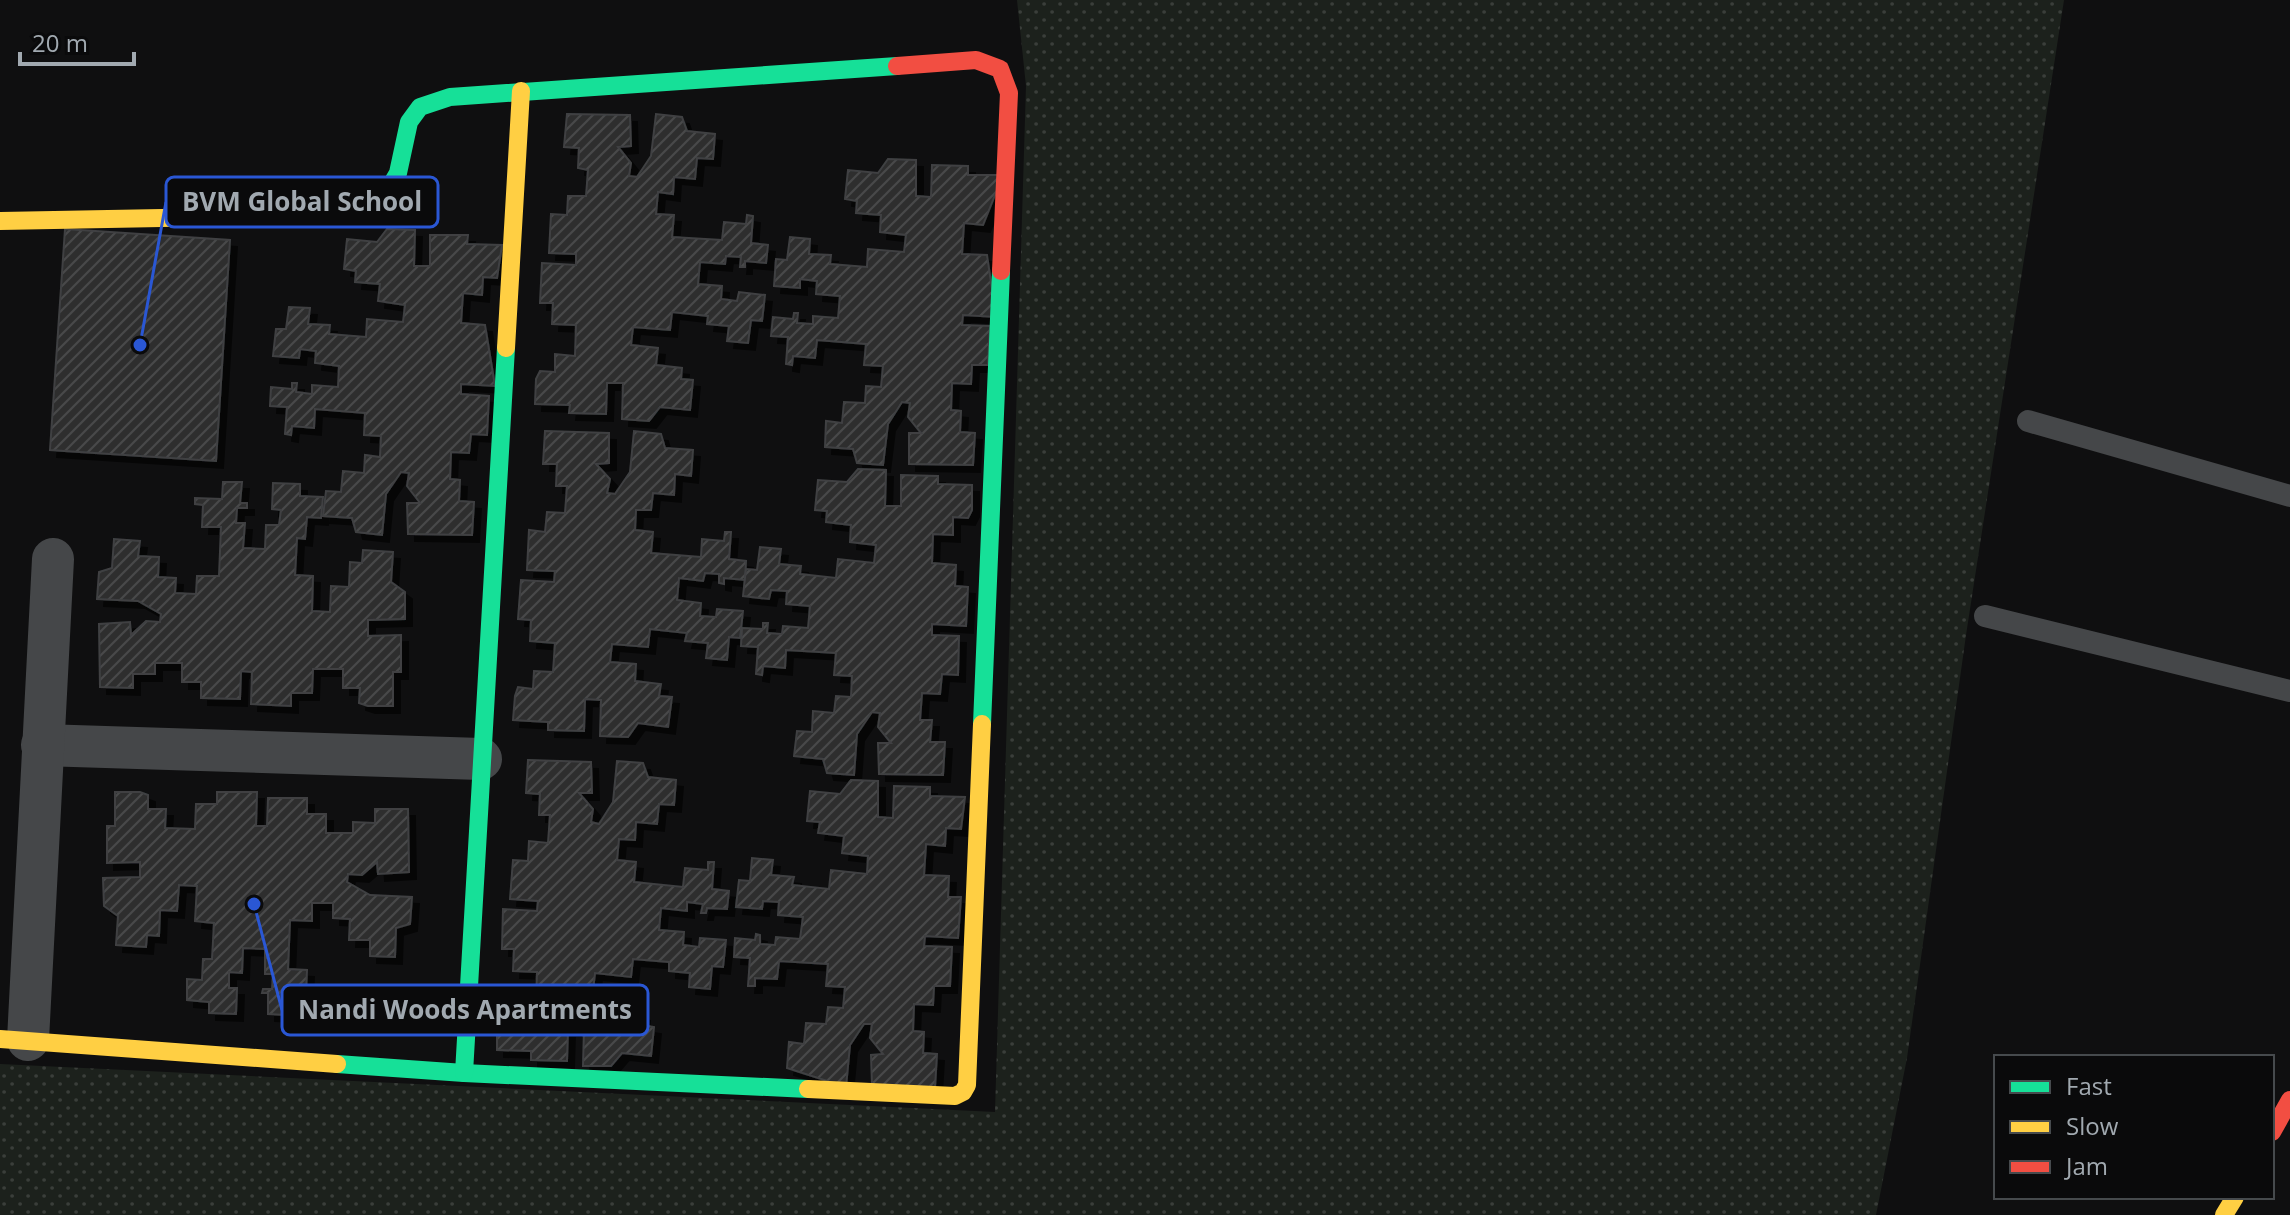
<svg xmlns="http://www.w3.org/2000/svg" width="2290" height="1215" font-family="'Open Sans',sans-serif">
  <style>
    .grass { fill: url(#grass-dots) }
    .building { fill: url(#building-hatch); stroke: #3f4143; stroke-width: 2; filter: url(#shadow) }
    .lines { fill: none; stroke-linecap: round; stroke-linejoin: round }
    .lane { stroke: #454749; stroke-width: 22 }
    .street { stroke: #454749; stroke-width: 42 }
    .fast { stroke: #16e098; stroke-width: 18 }
    .slow { stroke: #ffcf43; stroke-width: 18 }
    .jam { stroke: #f24e42; stroke-width: 18 }
    .leader { fill: none; stroke: #2a57d4; stroke-width: 3 }
    .callout-dot { fill: #2a57d4; stroke: #0a0a0b; stroke-width: 3 }
    .callout { fill: #0a0a0b; stroke: #2a57d4; stroke-width: 3 }
    .callout-label { font-size: 26px; text-anchor: middle; font-weight: bold; fill: #a1a9b0 }
  </style>
  <defs>
    <pattern id="grass-dots" width="8" height="8" patternUnits="userSpaceOnUse" patternTransform="scale(2)"><rect width="8" height="8" fill="#1c211c"/><path d="M2 2h.1M6 6h.1" fill="none" stroke="#3a3e3a" stroke-width="1.8" stroke-linecap="round"/></pattern>
    <pattern id="building-hatch" width="6" height="6" patternUnits="userSpaceOnUse" patternTransform="scale(2)"><rect width="6" height="6" fill="#2d2d2e"/><path d="M-1 1l2-2M0 6l6-6M5 7l2-2" fill="none" stroke="#48494a"/></pattern>
    <filter id="shadow"><feDropShadow dx="7" dy="7" stdDeviation="0" flood-color="#0009"/></filter>
  </defs>
  <rect width="100%" height="100%" fill="#0f0f10"/>
  <path class="grass" d="M1017 0H2064L1966 635 1907 1058 1876 1215H0V1064L995 1112 1026 86Z"/>
  <g class="building">
    <path d="M567 114 630 115 631 146 618 147 631 163 629 176 637 177 651 156 656 114 682 117 687 131 715 134 713 159 697 158 695 179 674 177 673 194 658 192 656 214 674 215 672 237 722 240 724 222 746 224 747 215 753 216 751 243 768 245 766 263 745 261V267H740L741 257 726 256 725 264 700 262 698 284 722 286 721 299 737 301 739 292 765 295 762 321 751 320 748 343 727 341 729 326 707 324 708 316 672 312 670 330 633 327 631 345 658 348 656 365 682 368 681 379 693 380 690 410 660 407 649 421 622 419 623 383H607L606 414 569 413 570 405 535 404 536 379 540 371 555 372V354L575 356 576 325 552 324 553 303H540L542 263 576 265V254L549 253 551 214 567 215 568 196H586L588 170 578 168 579 148 564 147Z"/>
    <path d="M888 159 916 160V196L931 197 932 165 968 166V175H1003L983 225 964 223 962 254 987 255 996 317 963 315 962 325 990 326 988 365H972L971 384 952 383 951 410 961 411 960 432 975 433 973 465 909 464V433H921L908 417 910 403 902 402 888 424 883 465 857 463 853 449 825 447 826 421 842 423 844 402 865 403 866 386 881 387 883 366 864 365 866 344 817 340 815 358 793 356 792 365 786 364 788 337 771 336 773 317 793 319 794 313H798L797 323 813 324V316L838 318 840 296 816 294 817 281 800 279V288L774 286 776 259 787 260 790 237 810 239 809 254 831 255 830 264 867 267 868 249 904 252 906 235 880 232 881 215 856 213 857 201 845 199 848 170 878 173Z"/>
    <path d="M65 229 230 240 216 461 50 450Z"/>
    <path d="M387 229 415 230 414 266H430V235H468L467 244 502 245 497 278 483 277 482 295 463 293 461 323 485 325 495 386 461 384V394L489 396 487 435 471 434 469 453 451 452 450 479 460 480 459 501 474 502 472 535 408 534 407 503H420L407 486 409 473 401 472 386 494 382 535 356 532 352 518 323 516 326 491 341 492 343 471 364 473 365 455 380 457 381 436 364 435 365 413 315 409 314 428 292 426 291 435 285 434 287 407 270 406 271 387 292 389V383H297L296 392 312 394V385L338 387 339 366 315 363 316 351 300 349 299 358 273 356 276 329H286L289 307 310 308 308 324 330 325 329 334 366 337 367 319 403 322 405 305 378 301 380 284 355 282 356 271 344 269 347 239 377 242Z"/>
    <path d="M545 431 609 433V463L596 464 610 479 607 493 615 494 630 472 634 431 661 434 665 448 693 450 691 476 675 474 674 495 653 493 651 510H636L635 530 653 532 651 553 701 557 702 539 724 541 725 532H731L729 559 746 561 745 580 724 578V584L719 583V574L705 573 703 581 679 578 677 600 701 603 700 616 716 617 717 609 743 611 740 638 729 637 727 660 706 658 708 643 685 641 687 633 650 629 648 647 612 644 610 662 636 664 635 681 661 684 659 696 672 697 668 727 638 723 628 737 600 736 601 700 585 699 584 731 548 730V722L513 720 515 696 518 687 533 689 534 671 553 672 555 643 530 641 531 620 518 619 521 580 554 582 555 571 527 570 529 530 545 532 547 512 565 513 567 486H556L557 464H543Z"/>
    <path d="M858 469 886 470 885 506H901V475L938 476V484L972 485V510L968 518 953 517V535L933 534 932 563 956 565 955 586 968 587 966 626 932 624V635L959 636 958 675 942 674 940 694 922 693 920 720H932L930 742H945L943 775 879 774 878 743H891L878 727 880 713 872 712 857 734 854 775 827 773 823 759 794 756 797 731 812 732 813 711 834 713 836 696 851 697 852 676 834 675 836 653 786 650 785 668 763 666 762 675 756 674 758 647 741 646 742 628 763 629V623H768L767 633 782 634 783 626 808 628 810 606 786 604 787 591 771 590 769 599 743 596 746 569 757 570 760 547 781 549 779 564 801 566 800 574 836 578 838 559 874 563 876 545 850 542 851 525 826 522 827 511 815 510 818 480 847 482Z"/>
    <path d="M223 482H242L240 503H247V508H237L236 523H245L243 548 265 549 266 525H279L281 510 272 509 273 483 300 484V496L323 497 321 518 307 517 305 539 297 538 295 575 313 576 312 611 330 612 331 586 349 587 350 562 362 563 363 550 393 552 391 582 405 592V619L368 620V636L401 635V672H393V706H368L359 703 360 688H343V669H313L312 693H291V706L251 704 252 672 241 671 240 699 201 698V682H182V663H155V674H133V688L100 687 99 624 130 622 131 635 146 621 160 622 161 614 138 601 97 599 99 572 112 568 114 539 140 541 138 556 159 557 158 577 176 578 175 593 196 594 197 576H219L221 527H202L203 505 195 504V498L222 499Z"/>
    <path d="M528 760 591 762 592 793H579L593 809 591 822 599 824 613 802 617 761 643 763 648 777 676 780 674 805 659 804 657 824 636 822 635 840 619 839 617 860 636 862 634 882 683 887 685 868 708 870V862H714L712 889 729 891 727 909 707 908 706 913H701L703 904 687 902V911L661 908 659 930 684 932 683 945 699 947 700 938 726 940 723 967 712 966 710 989 689 987 690 973 669 971V962L633 959 631 977 595 973 593 991 620 994 618 1011 643 1014 642 1025 654 1027 651 1056 622 1053 611 1066H583L584 1029H568L567 1061 531 1060V1051L497 1050V1025L501 1017 516 1019V1001L536 1002 537 972 513 971 514 949H502L503 909 537 911 538 901 510 899 513 860 528 861 529 841 548 843 550 815H539L540 794 526 793Z"/>
    <path d="M851 780 878 781V817L893 818 894 786 930 787V796L965 797 961 829 946 828 945 846 926 844 924 875 949 876 948 897H961L958 938 925 936 924 946 952 947 950 986H934L933 1005 914 1004 913 1031 924 1032 923 1053 937 1054 935 1087 872 1085 871 1055 883 1054 870 1038 872 1024H864L850 1045 846 1087 787 1068 789 1042 804 1044 806 1023 826 1024 828 1007 843 1008 845 987 826 986 828 964 779 961 777 979 755 978V986H748L750 958 734 957 735 938 755 940 756 934 760 935V944L775 945 776 937 800 939 803 917 778 915 779 902 763 901 762 909 736 907 739 880 750 881 752 858 773 860 771 875 794 877 792 885 829 889 831 870 867 874 868 856 842 853 844 836 818 833 820 822 807 821 810 791 840 794Z"/>
    <path d="M115 792H140L148 795V809H166L165 828 195 829 196 804H217V792H257L256 826H267L268 798H307V814H326V833H353V822L375 823V809H408L409 872 378 874 377 862 362 875 348 874 347 882 370 895 412 897 410 924 396 928 395 957 370 956V940H349L350 919 333 918V903H312V921L290 920 288 969 307 970 306 992 315 993 314 999 287 998 286 1015 268 1014V993H262L263 989H272L273 974H265V949L243 948 242 973 229 972V988H237L236 1014 209 1013V1002L187 1000V979L202 980 203 959H212L214 923 195 921 197 886 179 885 177 911 160 910 159 936 147 935 146 947 116 945 118 916 104 906 103 878 140 877V862L107 863V826H115Z"/>
  </g>
  <g class="lines">
    <g class="lane">
      <path d="M2028 421 2290 496"/>
      <path d="M1985 616 2290 691"/>
    </g>
    <g class="street">
      <path d="M42 745 481 759"/>
      <path d="M28 1040 53 559"/>
    </g>
    <g class="fast">
      <path d="M331 215H343L381 202 398 173 409 122 420 107 450 97 897 66"/>
      <path d="M982 724 1001 271"/>
      <path d="M337 1064 464 1073 808 1089"/>
      <path d="M464 1073 506 348"/>
    </g>
    <g class="slow">
      <path d="M0 221 331 215"/>
      <path d="M506 348 521 91"/>
      <path d="M0 1039 337 1064"/>
      <path d="M808 1089 955 1096 963 1092 967 1085 982 724"/>
      <path d="M2224 1215 2235 1197"/>
    </g>
    <g class="jam">
      <path d="M897 66 976 60 1000 69 1009 93 1001 271"/>
      <path d="M2272 1132 2290 1100"/>
    </g>
  </g>
  <path class="leader" d="M140 345L166 202M254 904L282 1010"/>
  <g class="callout-dot">
    <circle cx="140" cy="345" r="8"/>
    <circle cx="254" cy="904" r="8"/>
  </g>
  <g class="callout">
    <rect x="166" y="177" width="272" height="50" rx="8"/>
    <rect x="282" y="985" width="366" height="50" rx="8"/>
  </g>
  <g class="callout-label">
    <text x="302" y="211">BVM Global School</text>
    <text x="465" y="1019">Nandi Woods Apartments</text>
  </g>
  <rect x="1994" y="1055" width="280" height="144" fill="#0a0a0b" stroke="#464a4d" stroke-width="2"/>
  <rect x="2010" y="1081" width="40" height="12" fill="#16e098" stroke="#464a4d" stroke-width="2"/>
  <text x="2066" y="1095" font-size="24" fill="#a1a9b0">Fast</text>
  <rect x="2010" y="1121" width="40" height="12" fill="#ffcf43" stroke="#464a4d" stroke-width="2"/>
  <text x="2066" y="1135" font-size="24" fill="#a1a9b0">Slow</text>
  <rect x="2010" y="1161" width="40" height="12" fill="#f24e42" stroke="#464a4d" stroke-width="2"/>
  <text x="2066" y="1175" font-size="24" fill="#a1a9b0">Jam</text>
  <path d="M20 52v12h114v-12" fill="none" stroke="#a1a9b0" stroke-width="4"/>
  <text x="32" y="52" font-size="24" fill="#a1a9b0" stroke="#0a0a0b" stroke-width="6" paint-order="stroke">20 m</text>
</svg>
